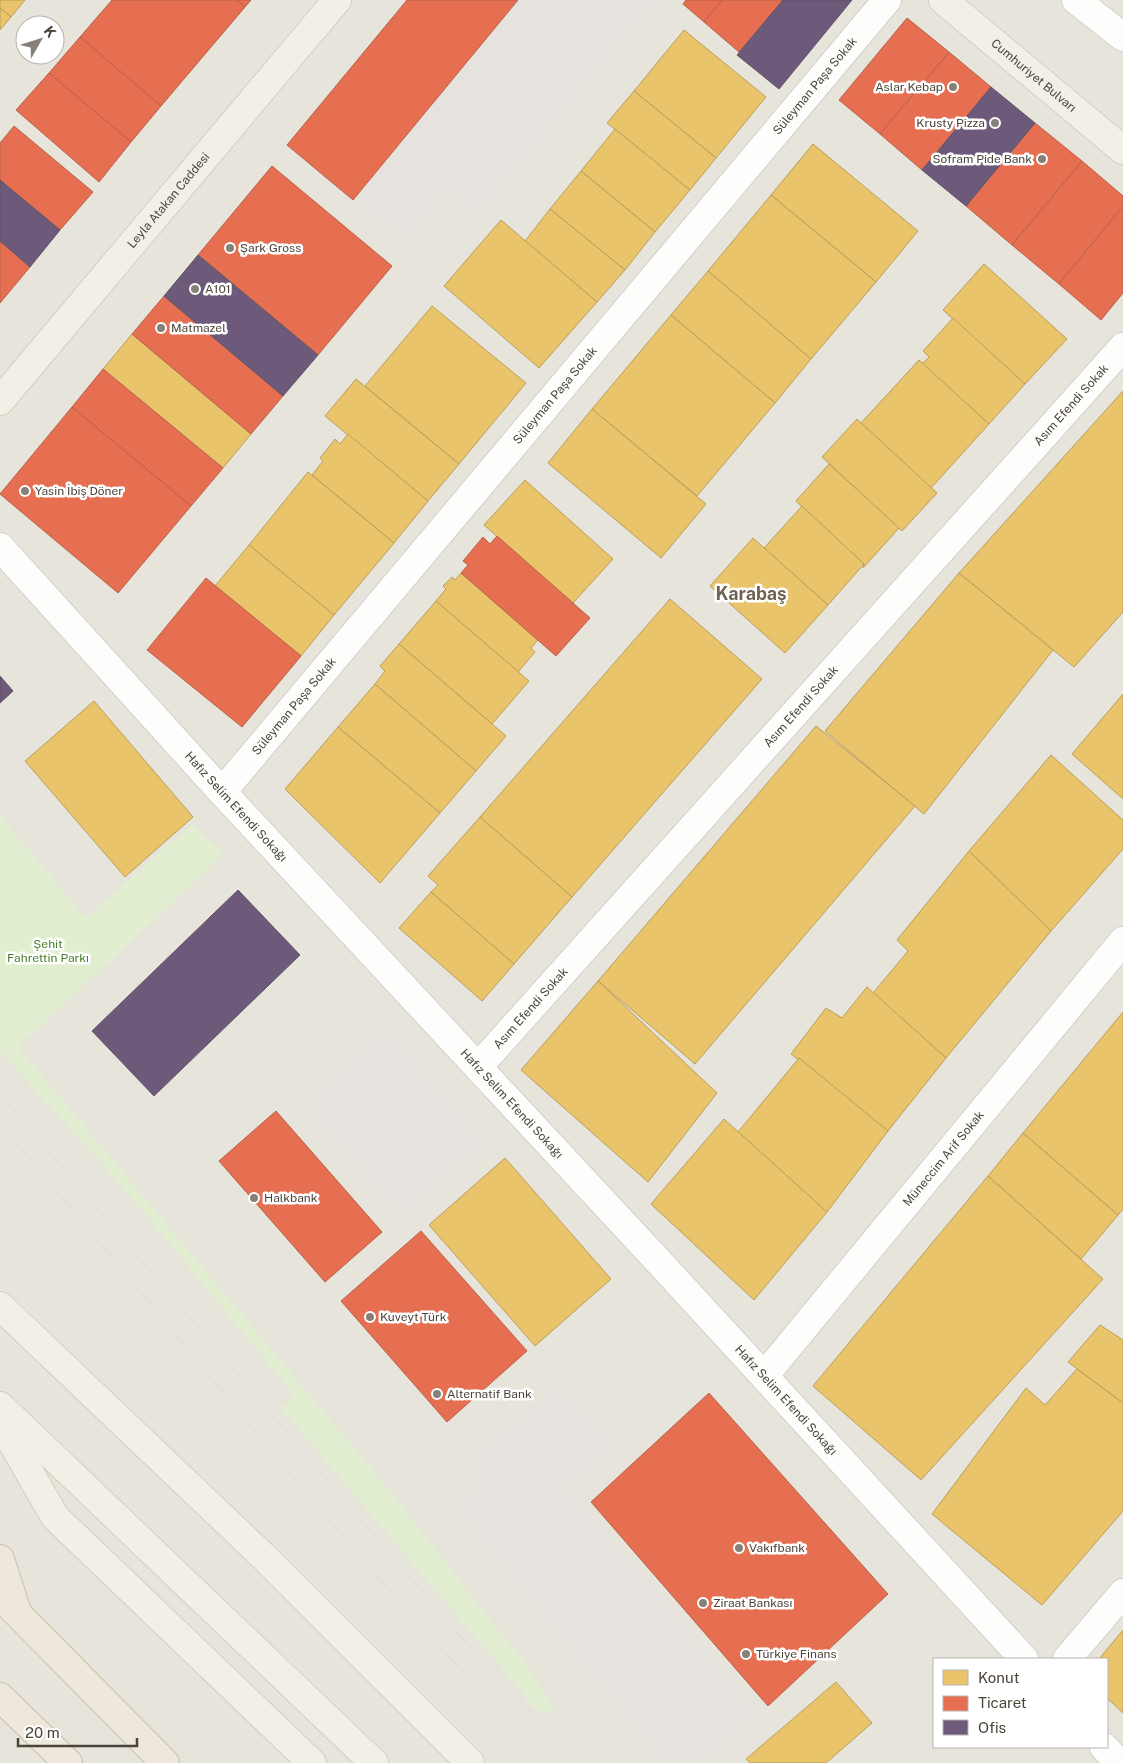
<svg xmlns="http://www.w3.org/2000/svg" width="1123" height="1763" font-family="'Public Sans',sans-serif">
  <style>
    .residential { fill: #e7e4dc; fill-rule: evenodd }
    .green { fill: #e1eecf }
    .parking { fill: #e6e3df }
    .homes { fill: #e9c46a; stroke: #ba9e5b }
    .shops { fill: #e76f51; stroke: #b8624a }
    .offices { fill: #6d597a; stroke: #635366 }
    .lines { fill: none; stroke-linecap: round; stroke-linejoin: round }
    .street-casing { stroke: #d2d0cb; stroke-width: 30 }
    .primary-casing { stroke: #d6cebb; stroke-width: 30 }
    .highway-casing { stroke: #ccbfa9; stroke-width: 30 }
    .street { stroke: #fdfdfc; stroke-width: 28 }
    .primary { stroke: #f2efe6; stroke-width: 28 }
    .highway { stroke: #ede8db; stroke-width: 28 }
    .tram { stroke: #dbdbda; stroke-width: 1 }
    .poi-dot { fill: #868178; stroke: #fff; stroke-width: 2 }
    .labels { text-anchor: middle; stroke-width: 5; stroke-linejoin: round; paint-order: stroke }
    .street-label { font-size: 12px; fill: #4b4439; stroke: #fff }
    .poi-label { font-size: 12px; fill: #4b4439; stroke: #fff; text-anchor: start }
    .park-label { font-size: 12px; fill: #4a7f2a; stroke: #fff }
    .district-label { font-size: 18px; font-weight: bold; fill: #6e6250; stroke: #fff }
  </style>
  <rect width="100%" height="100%" fill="#f4f2ee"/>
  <path class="residential" d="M0 0H1123V1763H0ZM25 25H55V55H25ZM934 1659H1107V1747H934Z"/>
  <path class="green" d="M0 816 86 918 192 824 224 854 18 1047 395 1497 480 1607 528 1666 555 1712 538 1711 281 1408 295 1396 129 1194 0 1051Z"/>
  <g class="parking">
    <path d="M518 0H657L477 217 446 191 404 241 353 200Z"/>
    <path d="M387 1027 483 1143 400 1217 305 1105Z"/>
    <path d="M559 1384 614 1445 568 1488 758 1712 700 1763H664L507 1574 454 1507 482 1479 469 1461Z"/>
  </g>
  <g class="homes">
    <path d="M0 0H25L11 17 0 8Z"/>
    <path d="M0 8 11 17 0 30Z"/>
    <path d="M684 30 766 97 716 158 634 91Z"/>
    <path d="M634 91 716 158 690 190 607 123Z"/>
    <path d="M615 129 690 190 655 232 581 171Z"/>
    <path d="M813 144 918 231 876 282 771 195Z"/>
    <path d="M581 171 655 232 625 270 550 209Z"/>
    <path d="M771 195 876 282 811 359 708 271Z"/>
    <path d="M550 209 625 270 597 302 525 241Z"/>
    <path d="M501 220 597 302 539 368 444 286Z"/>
    <path d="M984 264 1067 339 1025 384 943 310Z"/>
    <path d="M708 271 811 359 775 403 671 315Z"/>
    <path d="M432 306 526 383 459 464 365 386Z"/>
    <path d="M671 315 775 403 697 496 592 409Z"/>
    <path d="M953 318 1025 384 989 424 922 364 929 357 923 351Z"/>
    <path d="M132 334 251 434 223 468 103 369Z"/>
    <path d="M919 360 989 424 931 488 861 423Z"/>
    <path d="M356 379 459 464 428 501 325 416Z"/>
    <path d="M1123 391V612L1074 667 959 573Z"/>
    <path d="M592 409 706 504 661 558 548 463Z"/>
    <path d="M857 419 937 493 902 531 822 457Z"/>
    <path d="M348 434 428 501 394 543 312 475 323 461 320 458 335 439 340 444Z"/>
    <path d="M829 464 899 528 863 568 864 564 796 501Z"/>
    <path d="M308 472 394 543 334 615 249 545Z"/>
    <path d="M525 480 613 559 573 603 484 525Z"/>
    <path d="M802 506 864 564 828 605 764 548Z"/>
    <path d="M753 538 828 605 785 653 710 586Z"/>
    <path d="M249 545 334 615 301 656 215 586Z"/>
    <path d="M461 573 538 640 531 648 535 652 518 672 436 601 446 589 443 586 452 577 455 580Z"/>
    <path d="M959 573 1053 650 924 814 825 731Z"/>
    <path d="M670 599 762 679 572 897 480 817Z"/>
    <path d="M436 601 529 681 492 724 399 644Z"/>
    <path d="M399 644 506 736 476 771 375 684 385 671 380 666Z"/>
    <path d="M375 684 476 771 440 813 338 727Z"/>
    <path d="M1123 694V799L1072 754Z"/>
    <path d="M94 701 193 817 125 877 25 761Z"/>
    <path d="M816 726 915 806 695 1064 598 981Z"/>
    <path d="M338 727 440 813 380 883 285 789Z"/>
    <path d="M1051 755 1123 820V849L1051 931 969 851Z"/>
    <path d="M480 817 572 897 514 964 431 892 438 885 428 876Z"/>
    <path d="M969 851 1051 931 946 1058 873 993 908 951 897 940Z"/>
    <path d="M431 892 514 964 482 1001 399 928Z"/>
    <path d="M598 981 717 1093 648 1182 521 1070Z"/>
    <path d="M867 987 946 1058 888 1131 791 1054 826 1008 842 1018Z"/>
    <path d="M1123 1012V1209L1118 1215 1023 1133Z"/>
    <path d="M799 1058 888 1131 827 1212 738 1132Z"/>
    <path d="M724 1119 827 1212 754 1300 651 1204Z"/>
    <path d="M1023 1133 1118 1215 1081 1259 988 1176Z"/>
    <path d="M505 1158 611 1279 535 1346 429 1225Z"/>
    <path d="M988 1176 1103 1279 921 1480 813 1386Z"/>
    <path d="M1100 1325 1123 1340V1403L1068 1362Z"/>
    <path d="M1077 1369 1123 1403V1511L1042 1605 932 1514 1026 1388 1045 1405Z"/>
    <path d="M1123 1630V1713L1107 1698V1659H1099Z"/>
    <path d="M836 1682 872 1723 826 1763H750L746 1759Z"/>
  </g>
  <g class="shops">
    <path d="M112 0H237L245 7 161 106 80 37Z"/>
    <path d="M237 0H251L245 7Z"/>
    <path d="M407 0H518L353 200 287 145Z"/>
    <path d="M686 0H722L704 22 683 4Z"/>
    <path d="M722 0H783L739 52 704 22Z"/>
    <path d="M907 18 949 52 880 134 839 100Z"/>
    <path d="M80 37 161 106 131 142 49 73Z"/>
    <path d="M949 52 991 87 922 170 880 134Z"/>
    <path d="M49 73 131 142 99 182 16 110Z"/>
    <path d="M1035 123 1082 161 1012 245 966 206Z"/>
    <path d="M14 126 93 192 60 230 0 180V143Z"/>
    <path d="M1082 161 1123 196V206L1059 284 1012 245Z"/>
    <path d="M272 166 392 266 318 355 198 255Z"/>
    <path d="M1123 206V293L1101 320 1059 284Z"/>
    <path d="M0 241 30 267 0 303Z"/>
    <path d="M164 296 283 396 251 434 132 334Z"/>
    <path d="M103 369 223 468 191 506 72 407Z"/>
    <path d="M72 407 191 506 118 593 0 494Z"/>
    <path d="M497 536 590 618 556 656 461 573 468 565 463 561 483 537 490 544Z"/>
    <path d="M206 578 301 656 242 727 147 650Z"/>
    <path d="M276 1111 382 1232 325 1282 219 1161Z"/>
    <path d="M421 1231 527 1351 447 1422 341 1301Z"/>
    <path d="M709 1393 888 1594 768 1706 591 1502Z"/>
  </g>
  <g class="offices">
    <path d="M783 0H852L779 89 737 55Z"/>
    <path d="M991 87 1035 123 966 206 922 170Z"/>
    <path d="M0 180 60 230 30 267 0 241Z"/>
    <path d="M198 255 318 355 283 396 164 296Z"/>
    <path d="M0 676 13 691 0 703Z"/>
    <path d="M238 890 300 955 154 1096 92 1031Z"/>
  </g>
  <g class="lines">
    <g class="street-casing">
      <g id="street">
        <path d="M1076 0 1123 37"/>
        <path id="s1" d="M0 547 222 792 660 1263 1024 1659"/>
        <path id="s2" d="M222 792 887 0"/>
        <path id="s3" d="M478 1067 1123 347"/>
        <path id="s4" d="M764 1376 1123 941"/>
        <path d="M1067 1659 1123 1593"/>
        <path d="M1104 1747 1119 1763"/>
      </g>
    </g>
    <g class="primary-casing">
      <g id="primary">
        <path id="s5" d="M943 0 1123 150"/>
        <path id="s6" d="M0 401 337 0"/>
        <path d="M0 1306 265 1558 470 1763"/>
        <path d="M0 1406 374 1763"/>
        <path d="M0 1421 55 1517 312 1763"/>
      </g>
    </g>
    <g class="highway-casing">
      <g id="highway">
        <path d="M0 1559 17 1612"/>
        <path d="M0 1596 165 1763"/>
        <path d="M0 1697 68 1763"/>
      </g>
    </g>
    <use href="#street" class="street"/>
    <use href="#primary" class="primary"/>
    <use href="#highway" class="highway"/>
    <g class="tram">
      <path d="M0 1094 459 1635 580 1763"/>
      <path d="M0 1124C130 1275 252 1432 382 1582 436 1644 492 1703 548 1763"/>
    </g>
  </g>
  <g class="poi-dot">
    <circle cx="953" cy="87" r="5"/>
    <circle cx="995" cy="123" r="5"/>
    <circle cx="1042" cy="159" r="5"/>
    <circle cx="230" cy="248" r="5"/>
    <circle cx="195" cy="289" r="5"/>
    <circle cx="161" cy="328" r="5"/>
    <circle cx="25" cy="491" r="5"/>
    <circle cx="254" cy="1198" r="5"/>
    <circle cx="370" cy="1317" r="5"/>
    <circle cx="437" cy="1394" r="5"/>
    <circle cx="739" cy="1548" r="5"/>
    <circle cx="703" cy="1603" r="5"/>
    <circle cx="746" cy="1654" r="5"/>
  </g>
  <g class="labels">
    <g class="street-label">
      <text dy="4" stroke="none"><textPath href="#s5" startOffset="118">Cumhuriyet Bulvarı</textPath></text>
      <text dy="4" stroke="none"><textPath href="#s2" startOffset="922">Süleyman Paşa Sokak</textPath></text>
      <text dy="4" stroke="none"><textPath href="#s6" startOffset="262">Leyla Atakan Caddesi</textPath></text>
      <text dy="4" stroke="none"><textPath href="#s2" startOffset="518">Süleyman Paşa Sokak</textPath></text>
      <text dy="4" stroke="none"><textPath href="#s3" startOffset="889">Asım Efendi Sokak</textPath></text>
      <text dy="4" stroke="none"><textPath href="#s2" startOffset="112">Süleyman Paşa Sokak</textPath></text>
      <text dy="4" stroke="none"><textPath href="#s3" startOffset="484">Asım Efendi Sokak</textPath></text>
      <text dy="4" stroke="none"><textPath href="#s1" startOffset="351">Hafız Selim Efendi Sokağı</textPath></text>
      <text dy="4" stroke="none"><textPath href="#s3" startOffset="79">Asım Efendi Sokak</textPath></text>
      <text dy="4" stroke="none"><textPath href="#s1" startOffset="756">Hafız Selim Efendi Sokağı</textPath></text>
      <text dy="4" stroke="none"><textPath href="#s4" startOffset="282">Müneccim Arif Sokak</textPath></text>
      <text dy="4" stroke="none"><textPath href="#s1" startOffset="1160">Hafız Selim Efendi Sokağı</textPath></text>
    </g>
    <g class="poi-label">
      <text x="943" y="91" text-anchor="end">Aslar Kebap</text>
      <text x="985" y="127" text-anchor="end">Krusty Pizza</text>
      <text x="1032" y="163" text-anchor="end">Sofram Pide Bank</text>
      <text x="240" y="252">Şark Gross</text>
      <text x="205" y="293">A101</text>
      <text x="171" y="332">Matmazel</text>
      <text x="35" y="495">Yasin İbiş Döner</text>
      <text x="264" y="1202">Halkbank</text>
      <text x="380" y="1321">Kuveyt Türk</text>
      <text x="447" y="1398">Alternatif Bank</text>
      <text x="749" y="1552">Vakıfbank</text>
      <text x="713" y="1607">Ziraat Bankası</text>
      <text x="756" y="1658">Türkiye Finans</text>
    </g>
    <g class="park-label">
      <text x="48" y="948">Şehit<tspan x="48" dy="14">Fahrettin Parkı</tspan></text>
    </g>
    <g class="district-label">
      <text x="751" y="600">Karabaş</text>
    </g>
  </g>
  <rect x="933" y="1658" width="175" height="90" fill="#ffffff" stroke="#b7b4b0"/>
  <rect x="943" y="1670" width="25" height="15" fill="#e9c46a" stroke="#b7b4b0"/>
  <text x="978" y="1683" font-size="15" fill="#4b4439">Konut</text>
  <rect x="943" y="1696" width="25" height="15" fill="#e76f51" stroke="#b7b4b0"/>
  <text x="978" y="1708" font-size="15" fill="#4b4439">Ticaret</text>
  <rect x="943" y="1720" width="25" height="15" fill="#6d597a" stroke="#b7b4b0"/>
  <text x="978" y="1733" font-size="15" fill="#4b4439">Ofis</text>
  <g transform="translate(40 40) rotate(51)"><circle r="24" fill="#ffffff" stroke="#b7b4b0"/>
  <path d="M0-4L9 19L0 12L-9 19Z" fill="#868178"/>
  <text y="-8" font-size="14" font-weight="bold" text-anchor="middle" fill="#4b4439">K</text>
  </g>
  <path d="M18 1738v8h119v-8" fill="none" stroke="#4b4439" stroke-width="2.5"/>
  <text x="25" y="1738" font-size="15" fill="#4b4439" stroke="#ffffff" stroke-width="4" paint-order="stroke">20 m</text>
</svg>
